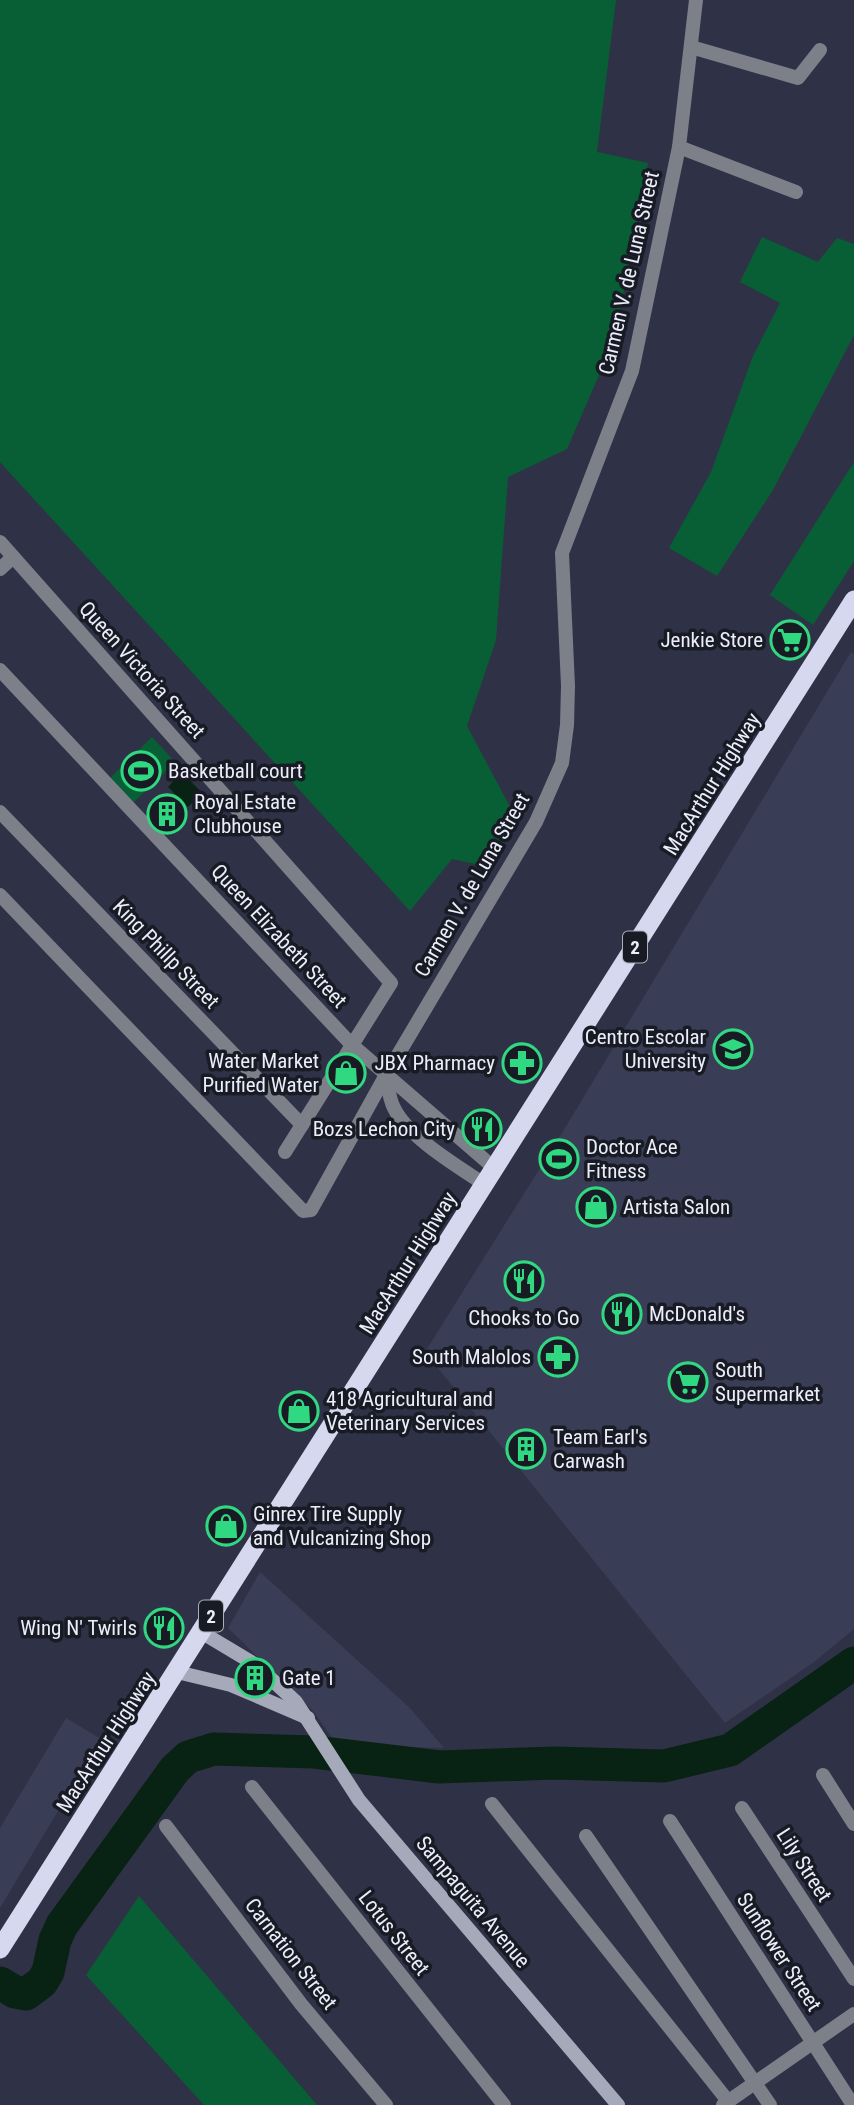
<svg xmlns="http://www.w3.org/2000/svg" width="854" height="2105" font-family="'Roboto Condensed',sans-serif">
  <style>
    .built { fill: #393d56 }
    .green { fill: #085f35 }
    .water { fill: #082213 }
    .lines { fill: none; stroke-linecap: round; stroke-linejoin: round }
    .river { stroke: #082213; stroke-width: 33 }
    .minor { stroke: #7d7f89; stroke-width: 14 }
    .secondary { stroke: #a6a9b9; stroke-width: 14 }
    .trunk { stroke: #d5d8ee; stroke-width: 19 }
    .labels { text-anchor: middle; stroke-width: 7; stroke-linejoin: round; paint-order: stroke }
    .shield { fill: #191b24; stroke: #acaeba; stroke-width: 2 }
    .shield-label { font-size: 19px; font-weight: bold; fill: #ebedfa }
    .street-label { font-size: 21px; fill: #ebedfa; stroke: #191b24 }
    .poi-label { font-size: 21px; fill: #ebedfa; stroke: #191b24; text-anchor: start }
  </style>
  <rect width="100%" height="100%" fill="#2f3246"/>
  <g class="built">
    <path d="M851 652 854 654V1629L814 1662 725 1723 425 1352 565 1128Z"/>
    <path d="M260 1572 410 1708 444 1748 337 1745 314 1712 228 1628Z"/>
    <path d="M66 1718 101 1739 0 1908V1828Z"/>
  </g>
  <g class="green">
    <path d="M0 0H616L597 152 648 163 615 338 567 449 508 477 496 640 467 726 517 820 490 867 452 859 410 911 0 462Z"/>
    <path d="M762 237 818 262 837 238 854 244V335L773 490 717 576 669 548 711 472 753 356 780 303 740 282Z"/>
    <path d="M854 462V561L813 625 770 595Z"/>
    <path d="M152 737 175 762 131 805 108 780Z"/>
    <path d="M139 1896 317 2105H204L86 1975Z"/>
  </g>
  <g class="water">
    <path d="M182 772 202 793 188 807 168 787Z"/>
    <path d="M0 1968 16 1983 32 1981 43 1968 55 1976 44 1989 20 2000 0 1991Z"/>
  </g>
  <g class="lines">
    <path class="river" d="M0 1983 15 1992 26 1994 42 1982 48 1972 55 1940 62 1925 175 1769 188 1757 214 1749 314 1752 439 1767 555 1763 664 1766 730 1750 854 1663"/>
    <g class="minor">
      <path d="M691 47 798 78 820 50"/>
      <path d="M679 147 796 192"/>
      <path d="M0 542 391 983 285 1152"/>
      <path d="M0 569 13 557"/>
      <path d="M0 670 351 1044 493 1167"/>
      <path d="M0 812 302 1125"/>
      <path d="M0 895 303 1211 311 1210 386 1075 536 822 562 763 567 725 568 686 562 553 632 371 679 147 696 0"/>
      <path d="M386 1075C388 1086 389 1099 394 1108 408 1137 457 1166 484 1184"/>
      <path d="M823 1775 854 1824"/>
      <path d="M252 1787 504 2105"/>
      <path d="M492 1804 728 2101"/>
      <path d="M742 1808 854 1979"/>
      <path d="M670 1821 853 2105"/>
      <path d="M166 1826 301 2004 386 2105"/>
      <path d="M586 1836 770 2105"/>
      <path d="M723 2105 854 2014"/>
    </g>
    <g class="secondary">
      <path d="M201 1632 256 1665 296 1702 359 1800 618 2105"/>
      <path d="M177 1672 231 1685 308 1718"/>
    </g>
    <path class="trunk" d="M0 1949 854 600"/>
  </g>
  <defs>
    <g id="supermarket-ring" transform="scale(2.0125)"><circle r="9.5" fill="#191b24" stroke="#31d882" stroke-width="1.5"/><path d="M-6-5.5h2.5l.6 2H6L4.5 2H-2.5L-4.4-4H-6ZM-1.5 3.2a1.3 1.3 0 1 0 .1 0ZM3 3.2a1.3 1.3 0 1 0 .1 0Z" fill="#31d882"/></g>
    <g id="stadium-ring" transform="scale(2.0125)"><circle r="9.5" fill="#191b24" stroke="#31d882" stroke-width="1.5"/><path d="M0-5a6.5 5 0 1 0 0 10a6.5 5 0 1 0 0-10ZM-3.5-1.8h7v3.6h-7Z" fill="#31d882"/></g>
    <g id="building-ring" transform="scale(2.0125)"><circle r="9.5" fill="#191b24" stroke="#31d882" stroke-width="1.5"/><path d="M-4-6H4V6H1V3H-1V6H-4ZM-2.5-4.3h1.7v1.8h-1.7ZM.8-4.3h1.7v1.8H.8ZM-2.5-1h1.7V.8h-1.7ZM.8-1h1.7V.8H.8Z" fill="#31d882"/></g>
    <g id="university-ring" transform="scale(2.0125)"><circle r="9.5" fill="#191b24" stroke="#31d882" stroke-width="1.5"/><path d="M0-5L7-2L0 1L-7-2ZM-4 1L0 2.5L4 1V4Q0 6-4 4Z" fill="#31d882"/></g>
    <g id="pharmacy-ring" transform="scale(2.0125)"><circle r="9.5" fill="#191b24" stroke="#31d882" stroke-width="1.5"/><path d="M-2-6h4v4h4v4h-4v4h-4v-4h-4v-4h4Z" fill="#31d882"/></g>
    <g id="shop-ring" transform="scale(2.0125)"><circle r="9.5" fill="#191b24" stroke="#31d882" stroke-width="1.5"/><path d="M-5-2.5h2.3a2.7 3.5 0 0 1 5.4 0H5L5.5 6h-11ZM-1.5-2.5h3a1.5 2.3 0 0 0-3 0Z" fill="#31d882"/></g>
    <g id="restaurant-ring" transform="scale(2.0125)"><circle r="9.5" fill="#191b24" stroke="#31d882" stroke-width="1.5"/><path d="M-5-6h1v4h1v-4h1v4h1v-4h1v5L-1.5 .5V6h-2V.5L-5-1ZM5-6V6H3V1.5H1.5Q1.5-4 5-6Z" fill="#31d882"/></g>
  </defs>
  <g fill-rule="evenodd">
    <use href="#supermarket-ring" x="790" y="640"/>
    <use href="#stadium-ring" x="141" y="771"/>
    <use href="#building-ring" x="167" y="814"/>
    <use href="#university-ring" x="733" y="1049"/>
    <use href="#pharmacy-ring" x="522" y="1063"/>
    <use href="#shop-ring" x="346" y="1073"/>
    <use href="#restaurant-ring" x="482" y="1129"/>
    <use href="#stadium-ring" x="559" y="1159"/>
    <use href="#shop-ring" x="596" y="1207"/>
    <use href="#restaurant-ring" x="524" y="1281"/>
    <use href="#restaurant-ring" x="622" y="1314"/>
    <use href="#pharmacy-ring" x="558" y="1357"/>
    <use href="#supermarket-ring" x="688" y="1382"/>
    <use href="#shop-ring" x="299" y="1411"/>
    <use href="#building-ring" x="526" y="1449"/>
    <use href="#shop-ring" x="226" y="1526"/>
    <use href="#restaurant-ring" x="164" y="1628"/>
    <use href="#building-ring" x="255" y="1678"/>
  </g>
  <g class="labels">
    <g class="shield">
      <rect x="623" y="931.5" width="24" height="31" rx="5"/>
      <rect x="199" y="1600.5" width="24" height="31" rx="5"/>
    </g>
    <g class="shield-label">
      <text x="635" y="954">2</text>
      <text x="211" y="1623">2</text>
    </g>
    <g class="street-label">
      <text transform="translate(629 273) rotate(-77)" y="7">Carmen V. de Luna Street</text>
      <text transform="translate(142 670) rotate(48)" y="7">Queen Victoria Street</text>
      <text transform="translate(712 784) rotate(-58)" y="7">MacArthur Highway</text>
      <text transform="translate(472 885) rotate(-60)" y="7">Carmen V. de Luna Street</text>
      <text transform="translate(279 936) rotate(47)" y="7">Queen Elizabeth Street</text>
      <text transform="translate(166 954) rotate(46)" y="7">King Phillp Street</text>
      <text transform="translate(408 1263) rotate(-58)" y="7">MacArthur Highway</text>
      <text transform="translate(106 1742) rotate(-57)" y="7">MacArthur Highway</text>
      <text transform="translate(804 1865) rotate(57)" y="7">Lily Street</text>
      <text transform="translate(473 1902) rotate(50)" y="7">Sampaguita Avenue</text>
      <text transform="translate(394 1933) rotate(52)" y="7">Lotus Street</text>
      <text transform="translate(779 1952) rotate(57)" y="7">Sunflower Street</text>
      <text transform="translate(291 1954) rotate(52)" y="7">Carnation Street</text>
    </g>
    <g class="poi-label">
      <text x="763" y="647" text-anchor="end">Jenkie Store</text>
      <text x="168" y="778">Basketball court</text>
      <text x="194" y="809">Royal Estate<tspan x="194" dy="24">Clubhouse</tspan></text>
      <text x="706" y="1044" text-anchor="end">Centro Escolar<tspan x="706" dy="24">University</tspan></text>
      <text x="319" y="1068" text-anchor="end">Water Market<tspan x="319" dy="24">Purified Water</tspan></text>
      <text x="495" y="1070" text-anchor="end">JBX Pharmacy</text>
      <text x="455" y="1136" text-anchor="end">Bozs Lechon City</text>
      <text x="586" y="1154">Doctor Ace<tspan x="586" dy="24">Fitness</tspan></text>
      <text x="623" y="1214">Artista Salon</text>
      <text x="649" y="1321">McDonald's</text>
      <text x="524" y="1325" text-anchor="middle">Chooks to Go</text>
      <text x="531" y="1364" text-anchor="end">South Malolos</text>
      <text x="715" y="1377">South<tspan x="715" dy="24">Supermarket</tspan></text>
      <text x="326" y="1406">418 Agricultural and<tspan x="326" dy="24">Veterinary Services</tspan></text>
      <text x="553" y="1444">Team Earl's<tspan x="553" dy="24">Carwash</tspan></text>
      <text x="253" y="1521">Ginrex Tire Supply<tspan x="253" dy="24">and Vulcanizing Shop</tspan></text>
      <text x="137" y="1635" text-anchor="end">Wing N' Twirls</text>
      <text x="282" y="1685">Gate 1</text>
    </g>
  </g>
</svg>
